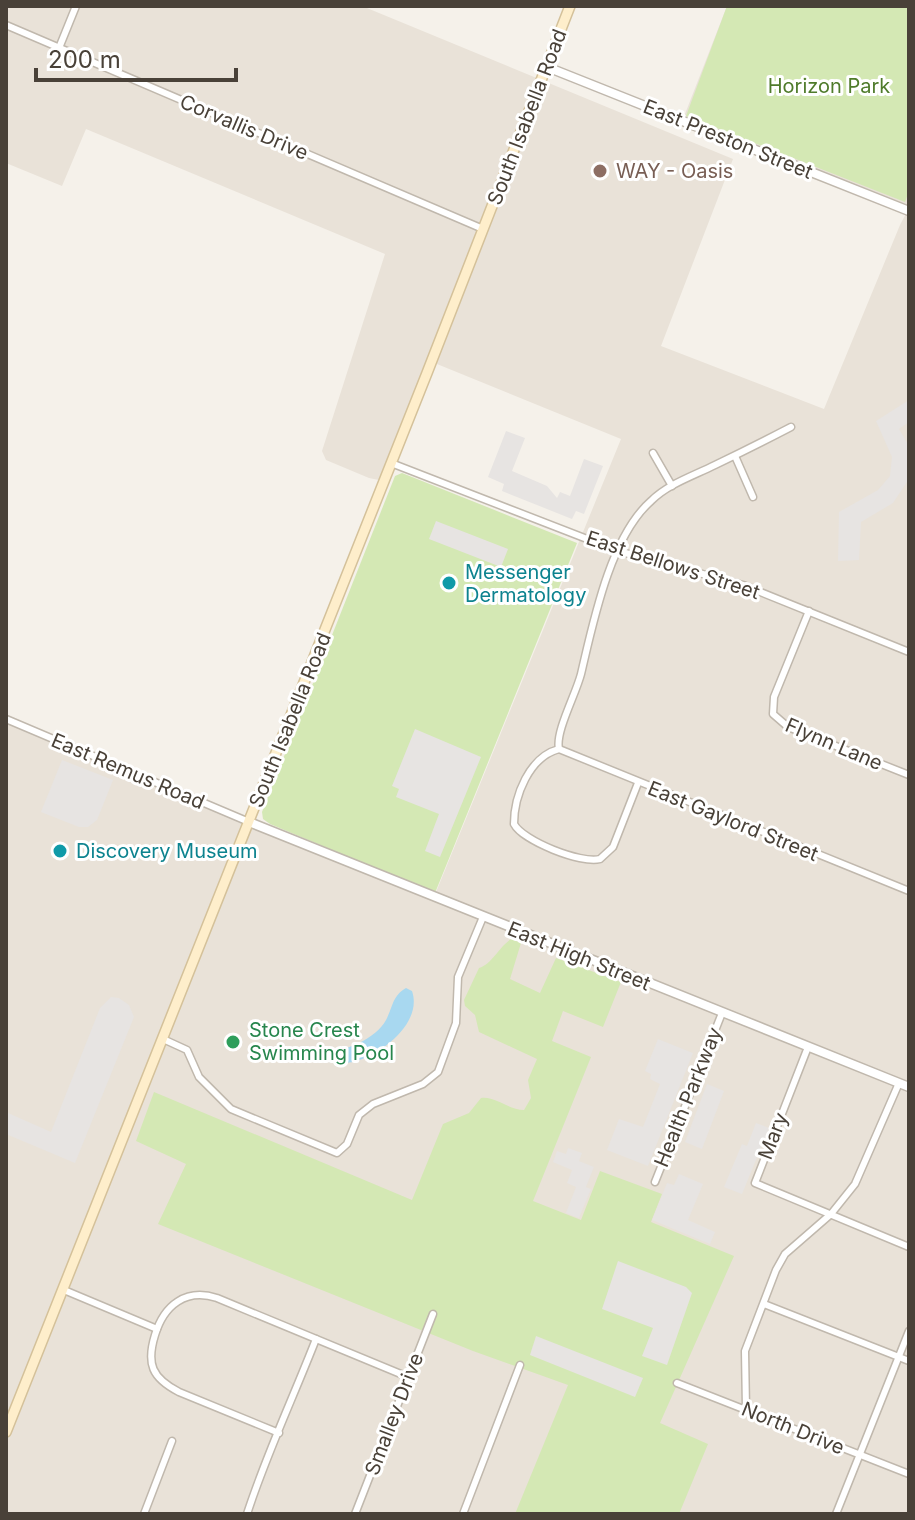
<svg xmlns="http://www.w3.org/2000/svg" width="915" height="1520" font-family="Inter,sans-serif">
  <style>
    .residential { fill: #e9e2d8 }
    .green { fill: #d4e8b4 }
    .parking { fill: #e7e4e2 }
    .water { fill: #a8d8f0 }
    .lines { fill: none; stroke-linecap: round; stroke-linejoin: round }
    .minor-casing { stroke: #c0b8ad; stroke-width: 9 }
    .tertiary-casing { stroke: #c0b8ad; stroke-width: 11 }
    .secondary-casing { stroke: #d4c19a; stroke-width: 12 }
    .minor { stroke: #fff; stroke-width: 6 }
    .tertiary { stroke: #fff; stroke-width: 8 }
    .secondary { stroke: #feeecb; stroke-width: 9 }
    .education-dot { fill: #8d6e63; stroke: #fff; stroke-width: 3 }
    .culture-dot { fill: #0f9aa8; stroke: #fff; stroke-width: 3 }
    .leisure-dot { fill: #2e9e5b; stroke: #fff; stroke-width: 3 }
    .labels { text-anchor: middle; stroke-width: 6; stroke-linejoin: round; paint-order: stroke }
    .park-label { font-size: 20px; fill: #4f7b2b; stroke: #fff }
    .street-label { font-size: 20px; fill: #494138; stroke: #fff }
    .education-label { font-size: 20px; fill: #785e54; stroke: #fff; text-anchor: start }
    .culture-label { font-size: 20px; fill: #0d838f; stroke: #fff; text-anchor: start }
    .leisure-label { font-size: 20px; fill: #27864d; stroke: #fff; text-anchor: start }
  </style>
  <rect width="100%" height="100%" fill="#f5f1ea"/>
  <path class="residential" d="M6 6H362L733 159 661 346 824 409 900 225 908 210 684 121 685 114 727 6H909V1514H6V719L434 897 621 439 432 362 384 481 369 478 326 460 322 451 385 254 86 129 62 186 6 163Z"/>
  <g class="green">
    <path d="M727 6H909V191L905 202 686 116Z"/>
    <path d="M402 473 577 543 435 893 270 824 263 819 262 812 395 476Z"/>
    <path d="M511 939 521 943 510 979 540 993 556 958 621 982 603 1027 563 1011 552 1041 591 1057 533 1201 581 1220 600 1171 662 1194 651 1222 734 1256 660 1423 708 1444 679 1514H515L568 1385 473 1351 158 1224 186 1164 136 1141 154 1092 412 1200 443 1124 469 1113 481 1098C496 1096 508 1110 524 1110L531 1098 528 1080 537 1059 479 1032 475 1015 465 1006 464 1000 479 968C492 964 499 947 511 939Z"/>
  </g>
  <g class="parking">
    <path d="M909 400V422L899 429 909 446V479L893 503 861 522 859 560 838 561 839 512 878 490 890 476 892 457 876 421Z"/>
    <path d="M506 431 525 438 512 471 547 486 557 498 560 492 570 496 584 459 603 466 584 514 576 511 572 519 502 491 504 484 488 477Z"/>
    <path d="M436 521 508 549 501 567 429 539Z"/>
    <path d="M415 729 481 757 440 857 425 851 439 814 396 797 399 789 392 786Z"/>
    <path d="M62 760 113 780 97 820 88 827H79L41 812Z"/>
    <path d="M111 997 119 998 129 1005 134 1017 75 1163 6 1134 8 1113 51 1132 100 1008Z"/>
    <path d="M658 1039 693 1053 648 1166 607 1150 619 1119 643 1127 660 1084 650 1079 651 1074 645 1071Z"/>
    <path d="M707 1084 724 1091 702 1149 685 1142Z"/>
    <path d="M756 1123 769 1128 742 1194 724 1187 742 1144 747 1146Z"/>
    <path d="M568 1148 582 1153 579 1161 594 1167 586 1187 591 1189 579 1218 566 1213 576 1187 567 1183 572 1170 553 1162 557 1151 566 1154Z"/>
    <path d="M679 1174 703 1184 688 1220 715 1232 710 1244 652 1220 667 1183 674 1185Z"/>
    <path d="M618 1261 686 1287 692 1293 667 1365 642 1356 653 1328 602 1309Z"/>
    <path d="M536 1336 643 1378 635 1397 530 1355Z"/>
  </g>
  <path class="water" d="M406 988 412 991C423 1023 381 1055 353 1062 337 1065 318 1060 302 1058L300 1054 304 1048C310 1049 317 1051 323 1052 344 1052 376 1039 386 1020 393 1007 392 996 406 988Z"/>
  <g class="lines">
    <g class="minor-casing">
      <g id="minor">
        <path d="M6 25 483 229"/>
        <path d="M59 48 76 6"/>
        <path d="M653 453 672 486"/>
        <path d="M735 456 753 497"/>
        <path d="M391 463 618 551 743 585 909 652"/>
        <path d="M809 611 774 697 773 714 788 727 909 775"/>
        <path d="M6 719 249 822"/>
        <path d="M559 749C555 732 576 694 581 674 593 623 610 537 651 501 668 484 693 476 715 465 740 453 766 440 791 427"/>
        <path d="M559 749 909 891"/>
        <path d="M559 749C529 757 514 796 514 824 523 841 581 864 600 859L613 847 638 783"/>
        <path d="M163 1039 187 1050 199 1077 231 1109 337 1153 347 1144 359 1115 373 1104 423 1084 438 1072 456 1023 458 977 483 917"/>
        <path d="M808 1047 755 1183 909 1247"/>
        <path d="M655 1182 722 1013"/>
        <path d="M64 1290 157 1329"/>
        <path d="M764 1304 909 1361"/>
        <path d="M677 1383 909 1474"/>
        <path d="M746 1409 745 1351 776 1270 785 1254 831 1214 855 1184 899 1083"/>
        <path d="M279 1433 179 1392C152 1378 146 1364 155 1335 164 1305 186 1288 217 1298L408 1377"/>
        <path d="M144 1514 172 1441"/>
        <path d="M247 1514C266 1455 293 1398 316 1339"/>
        <path d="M355 1514 433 1314"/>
        <path d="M463 1514 520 1365"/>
        <path d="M836 1514 909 1331"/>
      </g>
    </g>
    <g class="tertiary-casing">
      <g id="tertiary">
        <path d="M547 67 909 211"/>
        <path d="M249 822 909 1087"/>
      </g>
    </g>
    <g class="secondary-casing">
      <path id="secondary" d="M6 1432 427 373 570 6"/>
    </g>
    <use href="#minor" class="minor"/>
    <use href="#tertiary" class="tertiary"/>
    <use href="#secondary" class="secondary"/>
  </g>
  <circle class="education-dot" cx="600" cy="171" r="8"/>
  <g class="culture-dot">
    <circle cx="449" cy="583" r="8"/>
    <circle cx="60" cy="851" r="8"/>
  </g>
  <circle class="leisure-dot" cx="233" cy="1042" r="8"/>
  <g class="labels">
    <g class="park-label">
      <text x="829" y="93">Horizon Park</text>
    </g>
    <g class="street-label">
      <text transform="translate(527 117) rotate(-69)" y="7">South Isabella Road</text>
      <text transform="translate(244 127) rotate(23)" y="7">Corvallis Drive</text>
      <text transform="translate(728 139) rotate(22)" y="7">East Preston Street</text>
      <text transform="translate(673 565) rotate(18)" y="7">East Bellows Street</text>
      <text transform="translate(290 720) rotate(-68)" y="7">South Isabella Road</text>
      <text transform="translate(834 744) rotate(23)" y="7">Flynn Lane</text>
      <text transform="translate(128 771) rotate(23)" y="7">East Remus Road</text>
      <text transform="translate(733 821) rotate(22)" y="7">East Gaylord Street</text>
      <text transform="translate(579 956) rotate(22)" y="7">East High Street</text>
      <text transform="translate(688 1097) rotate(-68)" y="7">Health Parkway</text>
      <text transform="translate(773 1136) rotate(-69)" y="7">Mary</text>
      <text transform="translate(394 1414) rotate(-69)" y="7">Smalley Drive</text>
      <text transform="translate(793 1428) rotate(22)" y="7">North Drive</text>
    </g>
    <g class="education-label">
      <text x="616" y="178">WAY - Oasis</text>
    </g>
    <g class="culture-label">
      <text x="465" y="579">Messenger<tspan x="465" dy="23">Dermatology</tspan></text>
      <text x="76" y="858">Discovery Museum</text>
    </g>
    <g class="leisure-label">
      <text x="249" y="1037">Stone Crest<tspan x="249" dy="23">Swimming Pool</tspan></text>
    </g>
  </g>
  <rect width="915" height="1520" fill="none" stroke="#494138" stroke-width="16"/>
  <path d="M36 68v12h200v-12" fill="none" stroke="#494138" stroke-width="4"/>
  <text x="48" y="68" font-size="24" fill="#494138" stroke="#ffffff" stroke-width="6" paint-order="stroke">200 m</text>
</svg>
